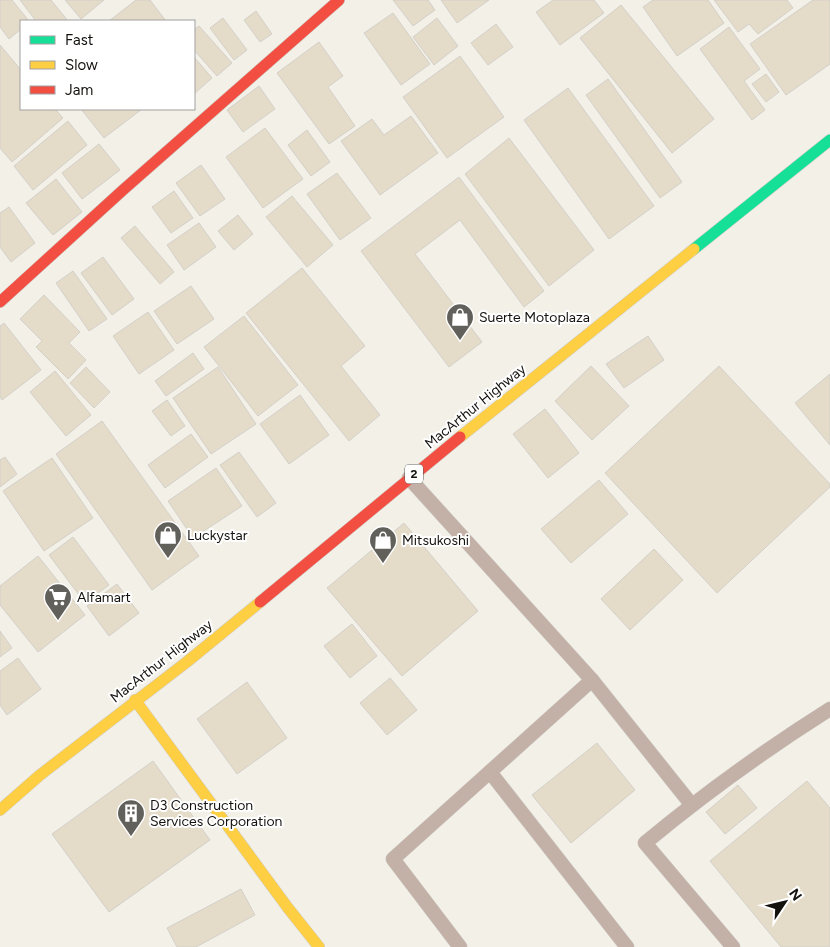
<svg xmlns="http://www.w3.org/2000/svg" width="830" height="947" font-family="Figtree,sans-serif">
  <style>
    .building { fill: #e4dbc9; stroke: #d3d0ca }
    .lines { fill: none; stroke-linecap: round; stroke-linejoin: round }
    .lane-casing { stroke: #ceccc6; stroke-width: 15 }
    .fast-casing { stroke: #ceccc6; stroke-width: 12 }
    .slow-casing { stroke: #ceccc6; stroke-width: 12 }
    .jam-casing { stroke: #ceccc6; stroke-width: 12 }
    .lane { stroke: #c3b0a7; stroke-width: 14 }
    .fast { stroke: #16e098; stroke-width: 11 }
    .slow { stroke: #ffcf43; stroke-width: 11 }
    .jam { stroke: #f24e42; stroke-width: 11 }
    .labels { text-anchor: middle; stroke-width: 4; stroke-linejoin: round; paint-order: stroke }
    .shield { fill: #fff; stroke: #5a5956; stroke-width: 1 }
    .shield-label { font-size: 12px; font-weight: bold; fill: #14120e }
    .poi-label { font-size: 14px; fill: #14120e; stroke: #fff; text-anchor: start }
    .street-label { font-size: 14px; fill: #14120e; stroke: #fff }
  </style>
  <rect width="100%" height="100%" fill="#f3f0e8"/>
  <g class="building">
    <path d="M0 0H12L29 21H21V29L9 39 0 27Z"/>
    <path d="M20 0H51L68 21H36Z"/>
    <path d="M65 0H104L81 19Z"/>
    <path d="M136 0H150L166 21H109Z"/>
    <path d="M393 0H428L435 10 413 26Z"/>
    <path d="M441 0H489L457 23Z"/>
    <path d="M553 0H594L604 13 560 45 536 12Z"/>
    <path d="M653 0H708L724 23 677 56 643 7Z"/>
    <path d="M714 0H787L793 8 758 34 749 24 738 32Z"/>
    <path d="M813 0H830V64L786 95 750 44Z"/>
    <path d="M621 5 714 119 672 153 580 38Z"/>
    <path d="M256 11 272 34 260 42 244 20Z"/>
    <path d="M393 13 430 64 401 85 364 33Z"/>
    <path d="M223 18 247 50 234 60 210 28Z"/>
    <path d="M437 18 458 46 434 65 413 37Z"/>
    <path d="M496 24 513 47 488 65 471 43Z"/>
    <path d="M199 26 232 63 217 76 194 50V30Z"/>
    <path d="M729 27 760 69 744 81 765 110 752 120 700 49Z"/>
    <path d="M319 42 343 76 328 87 355 126 329 144 277 73Z"/>
    <path d="M0 45 21 70V109H55L63 118 12 162 0 148Z"/>
    <path d="M460 56 504 117 447 158 403 97Z"/>
    <path d="M194 57 212 78 194 94Z"/>
    <path d="M766 74 779 92 766 102 752 84Z"/>
    <path d="M608 79 682 182 660 198 586 95Z"/>
    <path d="M259 86 275 109 243 132 227 110Z"/>
    <path d="M568 88 654 206 609 239 524 120Z"/>
    <path d="M81 109H142L104 138Z"/>
    <path d="M411 116 438 153 380 195 341 141 372 119 384 135Z"/>
    <path d="M68 121 87 145 33 190 14 166Z"/>
    <path d="M265 128 303 179 263 208 226 157Z"/>
    <path d="M307 130 330 162 311 176 288 145Z"/>
    <path d="M509 138 594 250 549 286 465 174Z"/>
    <path d="M99 144 120 170 82 199 62 173Z"/>
    <path d="M201 165 225 199 200 216 176 183Z"/>
    <path d="M337 173 371 218 340 240 307 194Z"/>
    <path d="M459 177 544 291 524 307 460 220 415 254 482 342 449 367 361 251Z"/>
    <path d="M56 179 82 212 53 235 26 203Z"/>
    <path d="M174 191 193 218 171 233 152 207Z"/>
    <path d="M292 196 333 245 307 267 266 217Z"/>
    <path d="M9 207 35 243 11 262 0 247V213Z"/>
    <path d="M238 215 253 234 234 250 218 231Z"/>
    <path d="M199 223 216 247 184 270 167 245Z"/>
    <path d="M135 226 174 272 160 284 121 238Z"/>
    <path d="M103 257 134 299 112 315 81 273Z"/>
    <path d="M302 268 365 346 341 366 380 415 349 441 246 313Z"/>
    <path d="M73 271 107 319 89 331 56 283Z"/>
    <path d="M191 286 214 319 177 344 154 311Z"/>
    <path d="M44 295 80 332 69 343 86 360 68 379 36 347 42 341 20 319Z"/>
    <path d="M148 312 174 350 139 374 113 336Z"/>
    <path d="M244 316 298 385 258 416 204 347Z"/>
    <path d="M4 323 41 370 2 400 0 397V326Z"/>
    <path d="M648 336 664 360 624 388 606 364Z"/>
    <path d="M193 353 204 369 166 396 155 381Z"/>
    <path d="M591 366 629 406 592 440 555 401Z"/>
    <path d="M719 366 830 484V487L717 593 605 473Z"/>
    <path d="M86 367 110 392 94 408 70 383Z"/>
    <path d="M218 367 256 424 211 454 173 398Z"/>
    <path d="M55 371 91 415 66 436 30 392Z"/>
    <path d="M830 374V445L795 403Z"/>
    <path d="M300 395 329 435 289 464 260 424Z"/>
    <path d="M167 400 185 426 171 436 152 411Z"/>
    <path d="M545 409 579 453 548 478 513 434Z"/>
    <path d="M102 421 199 556 152 590 56 454Z"/>
    <path d="M191 434 208 457 165 488 148 465Z"/>
    <path d="M239 452 276 503 257 517 220 465Z"/>
    <path d="M5 457 17 474 0 487V460Z"/>
    <path d="M52 458 93 518 44 551 3 491Z"/>
    <path d="M216 468 242 506 193 538 168 501Z"/>
    <path d="M599 480 628 514 571 563 541 529Z"/>
    <path d="M404 523 478 611 402 676 327 588Z"/>
    <path d="M73 537 109 585 85 603 49 555Z"/>
    <path d="M654 549 683 580 630 630 601 599Z"/>
    <path d="M38 556 85 615 38 652 0 605V586Z"/>
    <path d="M117 584 139 613 109 636 87 606Z"/>
    <path d="M352 624 377 656 350 678 324 646Z"/>
    <path d="M0 631 12 648 0 657Z"/>
    <path d="M18 658 41 689 7 715 0 705V671Z"/>
    <path d="M390 678 417 710 387 735 360 703Z"/>
    <path d="M247 682 287 738 237 774 197 719Z"/>
    <path d="M597 743 635 790 571 843 532 795Z"/>
    <path d="M153 761 210 840 109 912 52 834Z"/>
    <path d="M807 781 830 808V947H781L710 861Z"/>
    <path d="M738 785 757 808 725 834 706 812Z"/>
    <path d="M241 889 255 915 196 947H177L167 928Z"/>
  </g>
  <g class="lines">
    <g class="lane-casing">
      <g id="lane">
        <path d="M409 478 592 680 691 804"/>
        <path d="M490 772 627 947"/>
        <path d="M460 947 393 859 592 680"/>
        <path d="M733 947 645 843C704 794 765 750 830 709"/>
      </g>
    </g>
    <g class="fast-casing">
      <path id="fast" d="M694 249 830 140"/>
    </g>
    <g class="slow-casing">
      <g id="slow">
        <path d="M460 437 694 249"/>
        <path d="M135 700 288 908 319 947"/>
        <path d="M0 810 40 775 188 661 260 602"/>
      </g>
    </g>
    <g class="jam-casing">
      <g id="jam">
        <path d="M0 302 123 190 339 0"/>
        <path d="M260 602 460 437"/>
      </g>
    </g>
    <use href="#lane" class="lane"/>
    <use href="#fast" class="fast"/>
    <use href="#slow" class="slow"/>
    <use href="#jam" class="jam"/>
  </g>
  <defs>
    <g id="shop-pin" transform="scale(1.4375)"><path d="M0 17L-7.5 6A9.5 9.5 0 1 1 7.5 6Z" fill="#62605a" stroke="#fff"/><path d="M-5-2.5h2.3a2.7 3.5 0 0 1 5.4 0H5L5.5 6h-11ZM-1.5-2.5h3a1.5 2.3 0 0 0-3 0Z" fill="#fff"/></g>
    <g id="supermarket-pin" transform="scale(1.4375)"><path d="M0 17L-7.5 6A9.5 9.5 0 1 1 7.5 6Z" fill="#62605a" stroke="#fff"/><path d="M-6-5.5h2.5l.6 2H6L4.5 2H-2.5L-4.4-4H-6ZM-1.5 3.2a1.3 1.3 0 1 0 .1 0ZM3 3.2a1.3 1.3 0 1 0 .1 0Z" fill="#fff"/></g>
    <g id="building-pin" transform="scale(1.4375)"><path d="M0 17L-7.5 6A9.5 9.5 0 1 1 7.5 6Z" fill="#62605a" stroke="#fff"/><path d="M-4-6H4V6H1V3H-1V6H-4ZM-2.5-4.3h1.7v1.8h-1.7ZM.8-4.3h1.7v1.8H.8ZM-2.5-1h1.7V.8h-1.7ZM.8-1h1.7V.8H.8Z" fill="#fff"/></g>
  </defs>
  <g fill-rule="evenodd">
    <use href="#shop-pin" x="460" y="317"/>
    <use href="#shop-pin" x="168" y="535"/>
    <use href="#shop-pin" x="383" y="540"/>
    <use href="#supermarket-pin" x="58" y="597"/>
    <use href="#building-pin" x="131" y="813"/>
  </g>
  <g class="labels">
    <rect class="shield" x="405" y="464.5" width="18" height="19" rx="4"/>
    <g class="shield-label">
      <text x="414" y="478">2</text>
    </g>
    <g class="poi-label">
      <text x="479" y="322">Suerte Motoplaza</text>
      <text x="187" y="540">Luckystar</text>
      <text x="402" y="545">Mitsukoshi</text>
      <text x="77" y="602">Alfamart</text>
      <text x="150" y="810">D3 Construction<tspan x="150" dy="16">Services Corporation</tspan></text>
    </g>
    <g class="street-label">
      <text transform="translate(475 406) rotate(-39)" y="5">MacArthur Highway</text>
      <text transform="translate(161 661) rotate(-38)" y="5">MacArthur Highway</text>
    </g>
  </g>
  <rect x="20" y="20" width="175" height="90" fill="#ffffff" stroke="#a1a09f"/>
  <rect x="30" y="36" width="25" height="8" fill="#16e098" stroke="#a1a09f"/>
  <text x="65" y="45" font-size="15" fill="#14120e">Fast</text>
  <rect x="30" y="61" width="25" height="8" fill="#ffcf43" stroke="#a1a09f"/>
  <text x="65" y="70" font-size="15" fill="#14120e">Slow</text>
  <rect x="30" y="86" width="25" height="8" fill="#f24e42" stroke="#a1a09f"/>
  <text x="65" y="95" font-size="15" fill="#14120e">Jam</text>
  <g transform="translate(785 902) rotate(55)" stroke="#ffffff" stroke-width="4" paint-order="stroke">
  <path d="M0-4L9 19L0 12L-9 19Z" fill="#14120e"/>
  <text y="-8" font-size="14" font-weight="bold" text-anchor="middle" fill="#14120e">N</text>
  </g>
</svg>
